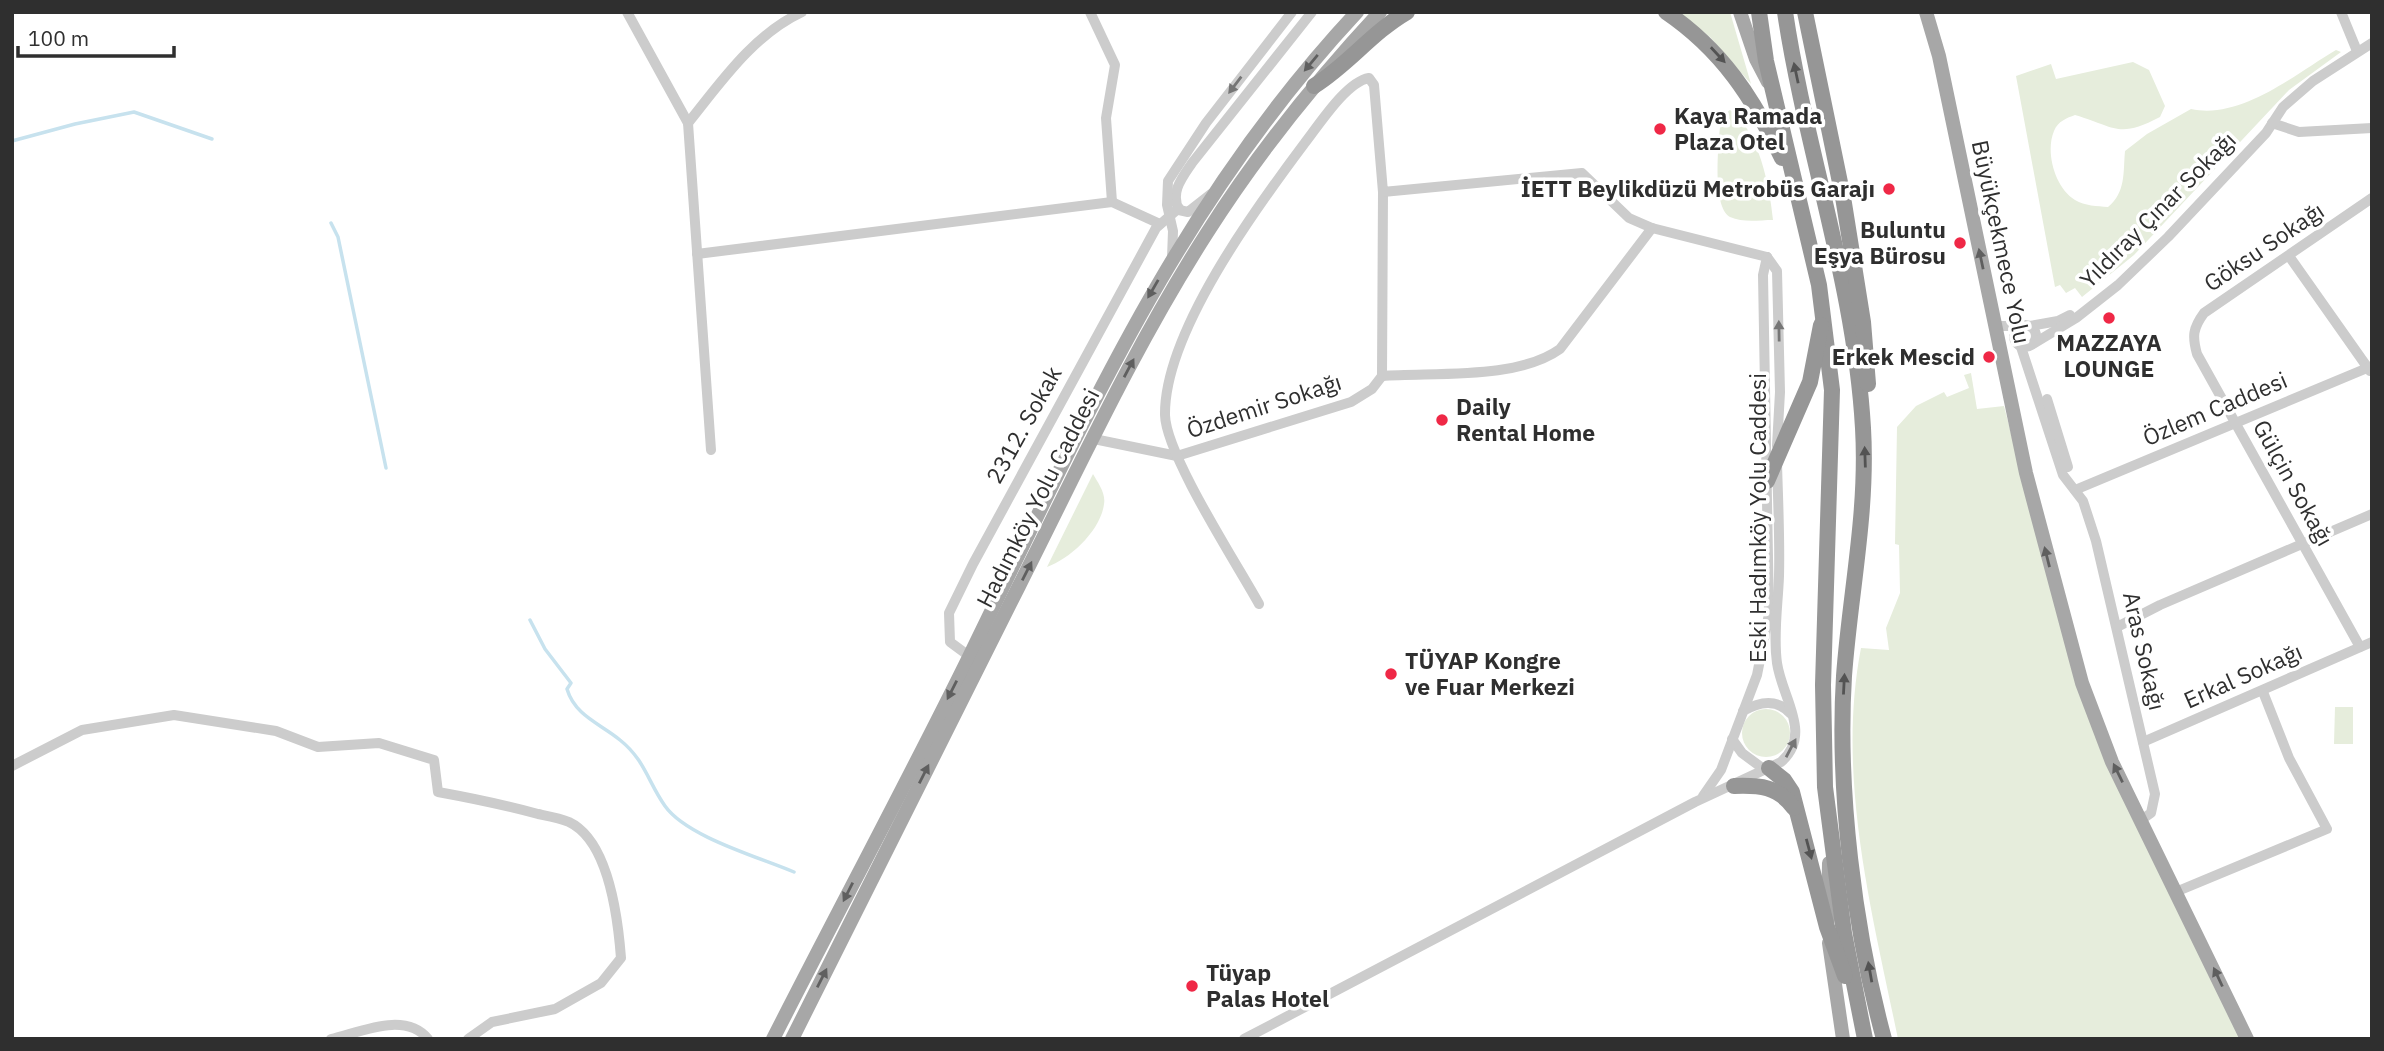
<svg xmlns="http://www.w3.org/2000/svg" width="2384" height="1051" font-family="'IBM Plex Sans',sans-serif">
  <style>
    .green { fill: #e6eddc }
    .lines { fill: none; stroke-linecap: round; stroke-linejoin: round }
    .stream { stroke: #c7e2ee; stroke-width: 3.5 }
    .minor { stroke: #ccc; stroke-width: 10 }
    .major { stroke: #a7a7a7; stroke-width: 14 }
    .highway { stroke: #969696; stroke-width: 16 }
    .oneway { fill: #535353 }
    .oneway2 { fill: #5f5f5f }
    .oneway3 { fill: #767676 }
    .poi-dot { fill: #ef2846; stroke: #fff; stroke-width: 2.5 }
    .labels { text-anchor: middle; stroke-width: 7; stroke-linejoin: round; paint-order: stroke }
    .poi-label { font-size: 23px; font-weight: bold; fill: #2f2f2f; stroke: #fff; text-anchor: start }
    .street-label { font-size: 23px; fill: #2f2f2f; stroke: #fff }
  </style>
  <rect width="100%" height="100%" fill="#fff"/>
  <g class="green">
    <path d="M1678 12H1730L1751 84 1710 37Z"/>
    <path d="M2336 50 2341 52 2289 90 2134 255 2082 297 2075 288 2066 293 2060 285 2055 287 2016 76 2051 64 2056 79 2133 62 2149 70 2165 106 2160 117C2118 139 2116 127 2075 115 2067 118 2058 121 2054 131 2045 152 2055 188 2075 200 2085 206 2097 206 2108 207 2126 192 2123 173 2125 151L2147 134 2191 109C2242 120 2295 74 2336 50Z"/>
    <path d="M1730 110C1759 130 1770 188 1773 220 1759 220 1743 223 1730 217 1711 206 1719 138 1721 117Z"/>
    <path d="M1971 373 1977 409 2004 406 2068 654 2242 1039H1898C1872 912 1836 777 1861 648L1889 650 1886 628 1900 593 1899 545 1895 544 1897 427 1916 406 1944 392 1947 397 1969 388 1964 375Z"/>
    <path d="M1093 474C1098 483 1106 493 1104 504 1101 530 1070 559 1047 567Z"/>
    <path d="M2335 707H2353V744H2334Z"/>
    <circle cx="1766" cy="733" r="24"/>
  </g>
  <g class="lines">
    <g class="stream">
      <path d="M12 141 75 124 134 112 212 139"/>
      <path d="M331 223 338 237 386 468"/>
      <path d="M530 620 545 649 571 683 567 689C575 716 601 724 620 740 645 760 648 782 665 806 687 837 759 857 794 872"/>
    </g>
    <g class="minor">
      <path d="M627 12 688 123"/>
      <path d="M1090 12 1115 65 1106 118 1112 202"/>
      <path d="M2341 12 2357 51"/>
      <path d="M2272 123 2299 132 2372 128"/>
      <path d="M1211 194 1188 212 1179 210C1170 192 1182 178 1192 163L1312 12"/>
      <path d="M697 254 1112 202 1160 224"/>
      <path d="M2289 256 2370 371"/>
      <path d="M1767 257 1777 271 1780 392 1777 446"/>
      <path d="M1172 258 1173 231 1167 205 1168 181 1206 123 1292 12"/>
      <circle cx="2025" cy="336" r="11"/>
      <path d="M1994 326H2020"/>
      <path d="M2030 326 2058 321 2070 315"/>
      <path d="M2033 344 2076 318 2118 285 2168 237 2266 133 2283 107 2313 81 2372 43"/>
      <path d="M2021 347 2063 475 2083 501 2096 541 2155 794 2151 813 2141 820"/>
      <path d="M1382 376C1435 372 1517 380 1560 349L1652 228"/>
      <path d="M2047 399 2068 467"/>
      <path d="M1094 439 1177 456 1351 402 1372 389 1382 376 1383 192"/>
      <path d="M711 450 688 123C721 82 753 35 802 12"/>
      <path d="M2075 490 2372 366"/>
      <path d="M1259 604C1237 564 1166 455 1165 415 1164 333 1256 208 1304 144 1319 125 1346 82 1369 78L1374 85 1383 192 1582 173 1629 218 1652 228 1767 257"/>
      <path d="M2117 627 2160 605 2372 514"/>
      <path d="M2360 647 2197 354C2192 336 2193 328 2204 313L2372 198"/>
      <path d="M969 656 950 642 949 613 973 564 1156 228 1179 208"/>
      <path d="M1743 711C1759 702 1776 698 1790 713"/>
      <path d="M1732 739 1742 753 1765 770"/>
      <path d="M2143 742 2372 642"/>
      <path d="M12 766 82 730 174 715 276 731 318 747 379 743 434 760 438 792C471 798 505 805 538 814 548 816 560 818 569 822 609 841 618 919 621 958L601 983 555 1009 492 1022 468 1039"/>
      <path d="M1703 796 1721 770 1757 675 1769 614 1763 275 1767 257"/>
      <path d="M2178 891 2327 829 2289 758 2263 692"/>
      <path d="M331 1039C361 1032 405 1011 428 1039"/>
      <path d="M1244 1039 1695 802 1781 762C1813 734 1782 698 1777 663 1773 635 1778 604 1779 576 1780 538 1778 501 1777 463"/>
    </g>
    <g class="major">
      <path d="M1740 12 1756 59 1768 82"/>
      <path d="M1926 12 1939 56 2026 473 2082 683 2112 762 2247 1039"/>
      <path d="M1828 920 1829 863"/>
      <path d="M1829 943 1843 1039"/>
      <path d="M773 1039C838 911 906 785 969 657 1083 424 1176 206 1357 12"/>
      <path d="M792 1039C868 888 944 737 1019 586 1079 467 1135 345 1207 233 1257 154 1316 81 1380 12"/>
    </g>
    <g class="highway">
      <path d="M1666 12C1722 50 1753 98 1782 158"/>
      <path d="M1759 12 1766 61 1819 285 1832 390 1823 685 1825 787 1844 933 1865 1039"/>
      <path d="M1785 12C1806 152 1855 286 1863 428 1868 513 1850 593 1844 676 1837 790 1854 929 1884 1039"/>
      <path d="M1805 12 1843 197 1863 322 1868 384"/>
      <path d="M1314 86C1349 64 1371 33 1407 12"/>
      <path d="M1767 481 1810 382 1821 325"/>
      <path d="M1769 768 1784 780 1792 792 1827 927 1845 976"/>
      <path d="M1734 786C1759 785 1778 786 1794 808"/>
    </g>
  </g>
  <defs><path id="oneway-solid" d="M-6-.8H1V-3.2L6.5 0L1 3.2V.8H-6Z" transform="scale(1.75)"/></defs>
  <g class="oneway">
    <use href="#oneway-solid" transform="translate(1718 55) rotate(47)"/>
    <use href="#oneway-solid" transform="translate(1796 73) rotate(-102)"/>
    <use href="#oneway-solid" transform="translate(1865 457) rotate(-92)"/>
    <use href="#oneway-solid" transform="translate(1844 684) rotate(-87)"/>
    <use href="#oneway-solid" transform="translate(1809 849) rotate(75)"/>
    <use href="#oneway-solid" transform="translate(1870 972) rotate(-100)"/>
  </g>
  <g class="oneway2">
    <use href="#oneway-solid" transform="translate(1311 63) rotate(130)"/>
    <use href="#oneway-solid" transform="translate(1981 259) rotate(-102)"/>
    <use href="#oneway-solid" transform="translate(1153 289) rotate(120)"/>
    <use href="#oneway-solid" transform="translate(1129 368) rotate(-62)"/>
    <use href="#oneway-solid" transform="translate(2047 557) rotate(-104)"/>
    <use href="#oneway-solid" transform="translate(1027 571) rotate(-63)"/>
    <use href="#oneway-solid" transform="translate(952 690) rotate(117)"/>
    <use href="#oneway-solid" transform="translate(2118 773) rotate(-116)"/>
    <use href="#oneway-solid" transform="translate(924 774) rotate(-63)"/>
    <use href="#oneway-solid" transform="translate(848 892) rotate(117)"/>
    <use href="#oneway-solid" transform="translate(2218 977) rotate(-115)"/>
    <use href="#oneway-solid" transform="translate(822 978) rotate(-63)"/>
  </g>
  <g class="oneway3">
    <use href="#oneway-solid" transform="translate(1235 85) rotate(127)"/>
    <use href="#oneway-solid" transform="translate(1779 331) rotate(-91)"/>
    <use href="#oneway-solid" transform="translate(1791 748) rotate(-62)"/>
  </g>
  <g class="poi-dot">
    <circle cx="1660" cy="129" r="7"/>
    <circle cx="1889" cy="189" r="7"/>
    <circle cx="1960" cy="243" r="7"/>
    <circle cx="2109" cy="318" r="7"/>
    <circle cx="1989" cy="357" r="7"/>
    <circle cx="1442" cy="420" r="7"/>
    <circle cx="1391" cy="674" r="7"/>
    <circle cx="1192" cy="986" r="7"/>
  </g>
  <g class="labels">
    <g class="poi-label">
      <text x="1674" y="124">Kaya Ramada<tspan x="1674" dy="26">Plaza Otel</tspan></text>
      <text x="1875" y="197" text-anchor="end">İETT Beylikdüzü Metrobüs Garajı</text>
      <text x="1946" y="238" text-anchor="end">Buluntu<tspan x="1946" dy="26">Eşya Bürosu</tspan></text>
      <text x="2109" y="351" text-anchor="middle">MAZZAYA<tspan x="2109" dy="26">LOUNGE</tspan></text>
      <text x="1975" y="365" text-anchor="end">Erkek Mescid</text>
      <text x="1456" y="415">Daily<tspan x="1456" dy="26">Rental Home</tspan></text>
      <text x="1405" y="669">TÜYAP Kongre<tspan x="1405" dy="26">ve Fuar Merkezi</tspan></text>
      <text x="1206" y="981">Tüyap<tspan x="1206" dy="26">Palas Hotel</tspan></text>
    </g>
    <g class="street-label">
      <text transform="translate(2158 210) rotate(-45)" y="8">Yıldıray Çınar Sokağı</text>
      <text transform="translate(2001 242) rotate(78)" y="8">Büyükçekmece Yolu</text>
      <text transform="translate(2264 247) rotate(-34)" y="8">Göksu Sokağı</text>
      <text transform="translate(1264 406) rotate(-18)" y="8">Özdemir Sokağı</text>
      <text transform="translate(2215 409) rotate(-23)" y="8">Özlem Caddesi</text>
      <text transform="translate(1024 425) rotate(-61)" y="8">2312. Sokak</text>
      <text transform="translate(2293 483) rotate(61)" y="8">Gülçin Sokağı</text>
      <text transform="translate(1038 498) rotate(-63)" y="8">Hadımköy Yolu Caddesi</text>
      <text transform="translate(1758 518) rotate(-90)" y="8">Eski Hadımköy Yolu Caddesi</text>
      <text transform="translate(2144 651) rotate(77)" y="8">Aras Sokağı</text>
      <text transform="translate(2243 676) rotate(-24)" y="8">Erkal Sokağı</text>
    </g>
  </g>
  <rect width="2384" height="1051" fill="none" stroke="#2f2f2f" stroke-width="28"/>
  <path d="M18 46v10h156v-10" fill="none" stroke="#2f2f2f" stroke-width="3.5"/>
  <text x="28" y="46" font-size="21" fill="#2f2f2f" stroke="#ffffff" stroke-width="5" paint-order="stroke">100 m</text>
</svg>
